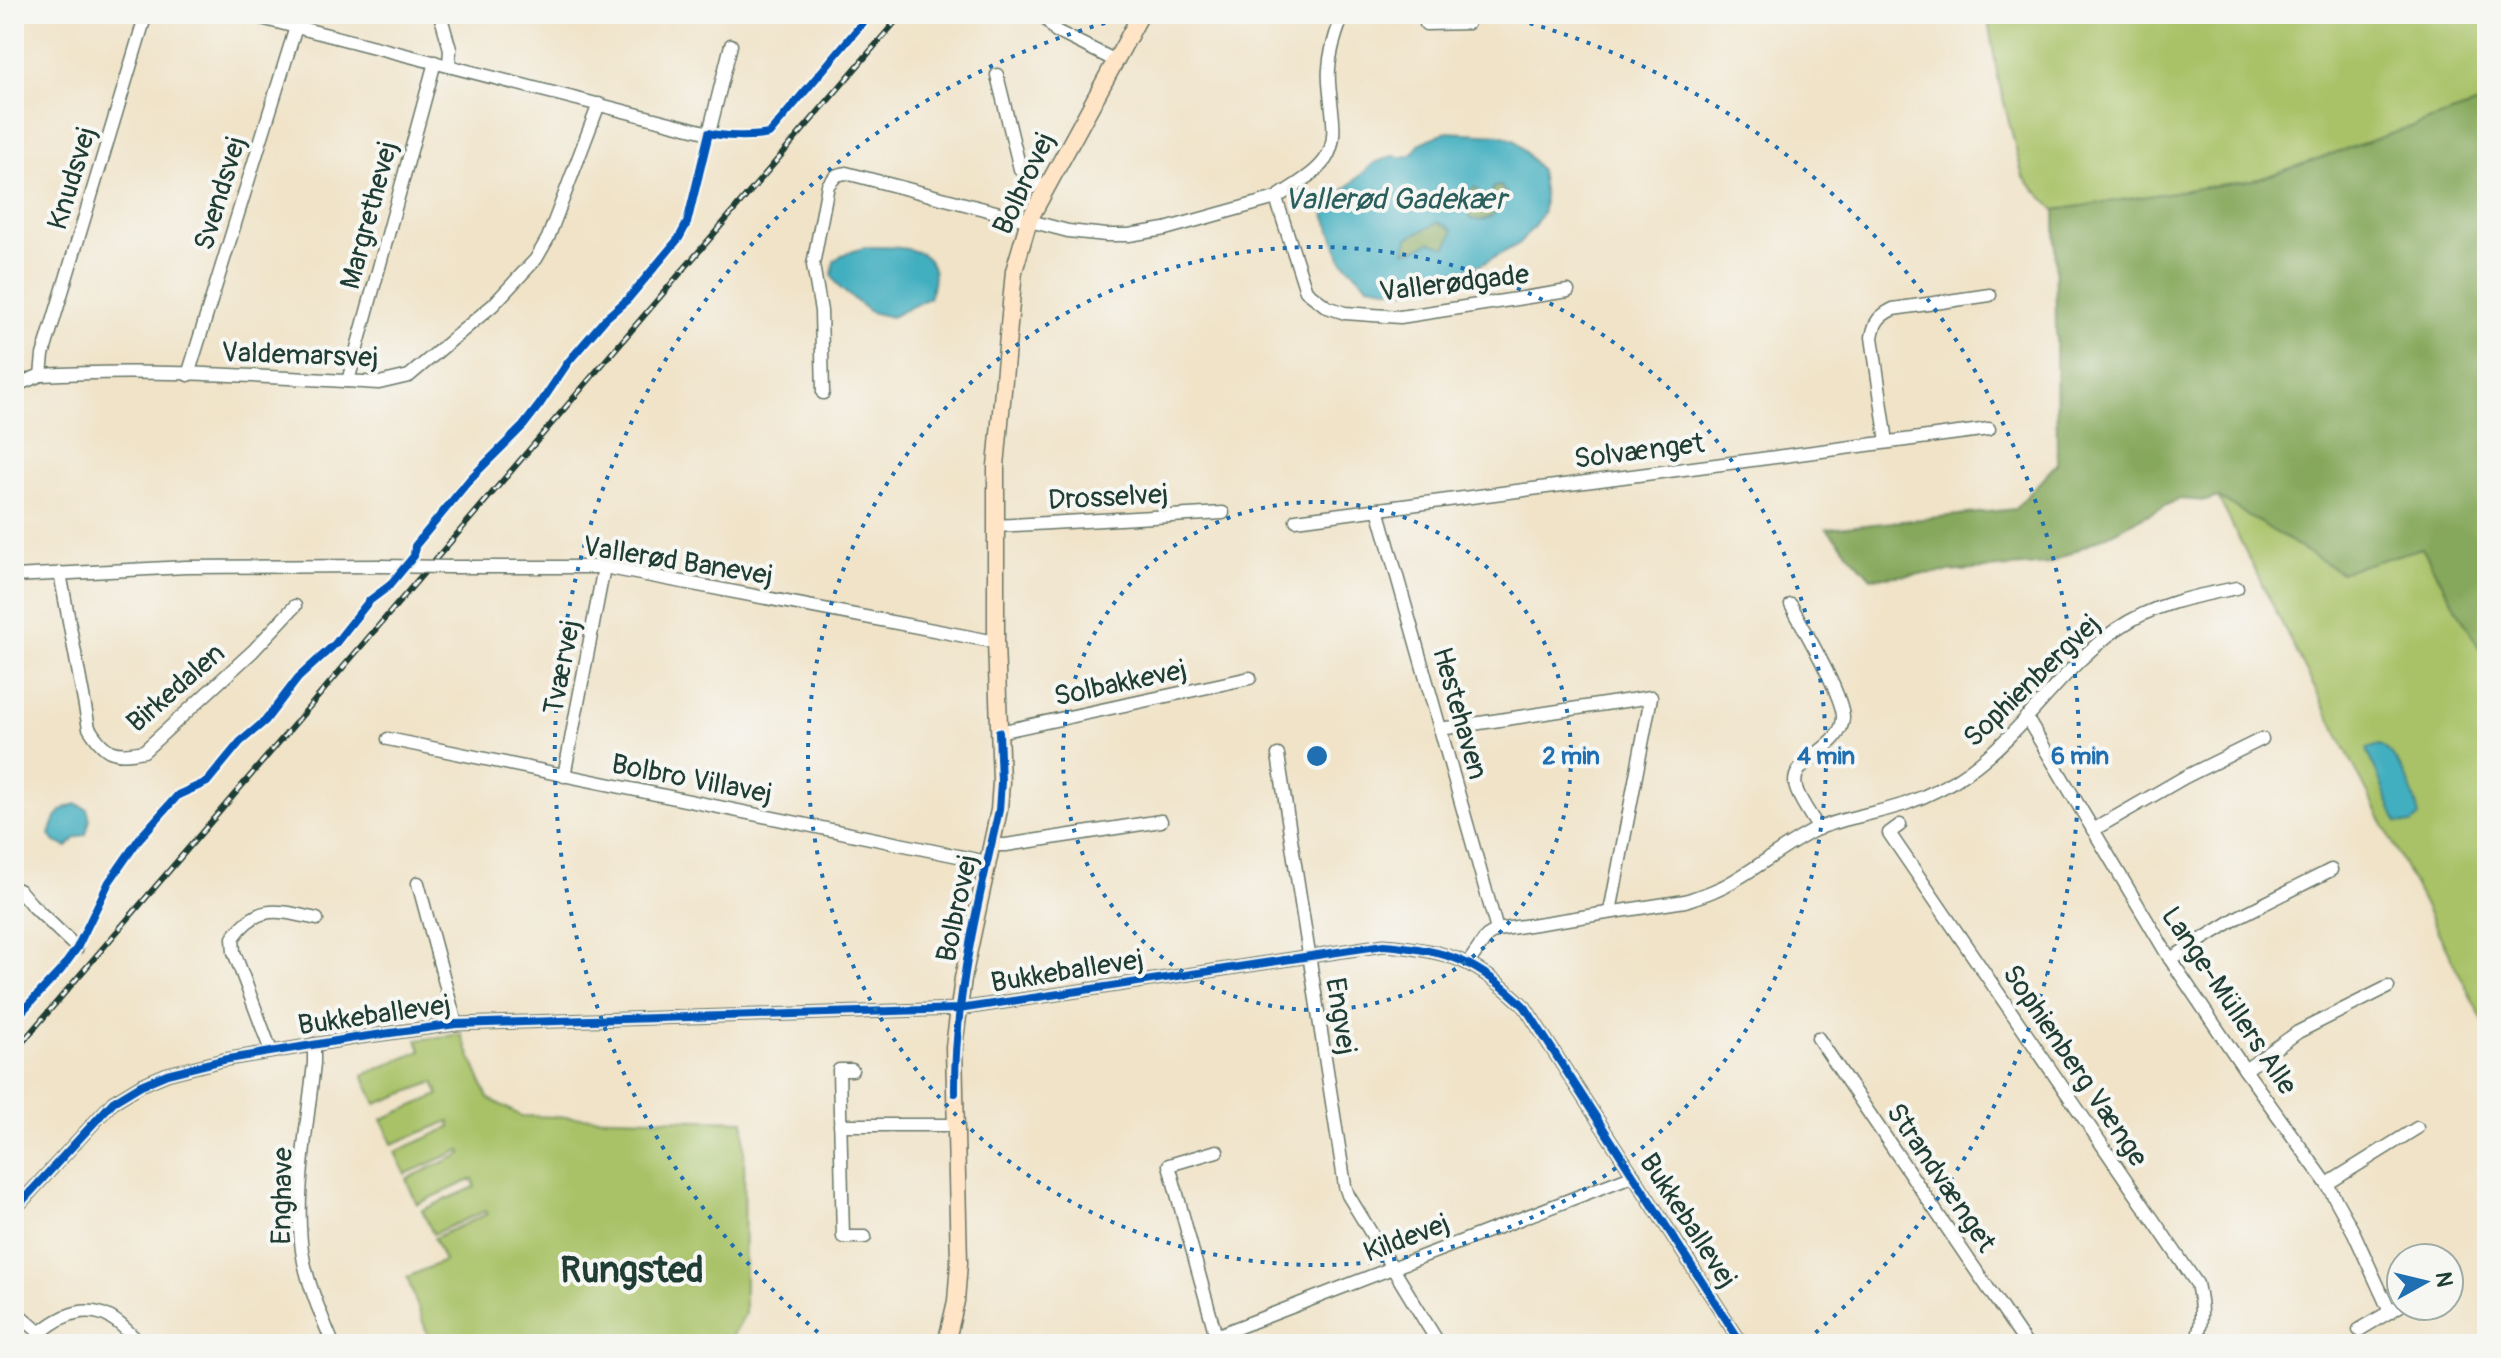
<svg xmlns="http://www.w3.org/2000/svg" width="2501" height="1358" font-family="Pangolin,sans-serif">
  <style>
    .green { fill: #a9c267; stroke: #64804e; stroke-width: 2 }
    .forest { fill: #86a85c; stroke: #527248; stroke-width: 2 }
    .water { fill: #42afc0; stroke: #30767a; stroke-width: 2; fill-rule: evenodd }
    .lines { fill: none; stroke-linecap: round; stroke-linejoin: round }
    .street-casing { stroke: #687768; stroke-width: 15 }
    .secondary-casing { stroke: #687768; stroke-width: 19 }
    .street { stroke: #fff; stroke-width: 12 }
    .secondary { stroke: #ffe4c6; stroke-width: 16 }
    .rail-casing { stroke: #1f3d34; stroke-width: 6 }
    .rail { stroke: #f6f6f2; stroke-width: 3; stroke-dasharray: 9; stroke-linecap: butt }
    .street-bridge-casing { stroke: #687768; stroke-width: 15; stroke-linecap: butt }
    .street-bridge { stroke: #fff; stroke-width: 12 }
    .cycleway-casing { stroke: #f6f6f2; stroke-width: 13 }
    .cycleway { stroke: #0057b8; stroke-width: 8 }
    .ring { fill: none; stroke: #1f6fb2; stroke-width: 4; stroke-dasharray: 4 8 }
    .labels { text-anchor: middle; stroke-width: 8; stroke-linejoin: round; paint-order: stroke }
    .street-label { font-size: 28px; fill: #1f3d34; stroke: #f6f6f2 }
    .water-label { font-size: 30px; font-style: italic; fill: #2a5f5e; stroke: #f6f6f2 }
    .district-label { font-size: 36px; font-weight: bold; fill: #1f3d34; stroke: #f6f6f2 }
    .centre { fill: #1f6fb2; stroke: #f6f6f2; stroke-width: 4 }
    .ring-label { font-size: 24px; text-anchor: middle; font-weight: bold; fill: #1f6fb2; stroke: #f6f6f2; stroke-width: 8; stroke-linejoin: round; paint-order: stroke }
  </style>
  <rect width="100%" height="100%" fill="#f6f6f2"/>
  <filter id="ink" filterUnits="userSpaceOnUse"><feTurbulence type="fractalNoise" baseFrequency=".0125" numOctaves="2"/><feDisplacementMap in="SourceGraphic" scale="16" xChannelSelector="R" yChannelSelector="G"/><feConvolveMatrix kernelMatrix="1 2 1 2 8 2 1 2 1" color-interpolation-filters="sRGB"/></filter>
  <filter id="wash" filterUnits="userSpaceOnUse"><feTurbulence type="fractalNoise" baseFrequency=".006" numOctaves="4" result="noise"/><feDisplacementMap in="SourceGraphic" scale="32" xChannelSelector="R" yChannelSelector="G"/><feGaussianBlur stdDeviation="1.8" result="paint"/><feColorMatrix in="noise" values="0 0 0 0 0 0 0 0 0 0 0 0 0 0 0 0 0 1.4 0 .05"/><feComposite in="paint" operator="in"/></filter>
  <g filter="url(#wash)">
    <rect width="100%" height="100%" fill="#f0e3c8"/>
    <g class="green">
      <path d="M1987 14H2487V101L2259 179 2055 210 2023 177 1998 78Z"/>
      <path d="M2218 497 2340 572 2422 548 2487 661V1021H2483Z"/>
      <path d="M461 1034 488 1098 521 1116 744 1121 745 1314 728 1344H431L407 1277 444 1261 434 1238 487 1214 485 1211 433 1234 422 1210 475 1187 473 1179 417 1204 406 1179 462 1154 461 1150 405 1174 395 1152 451 1127 450 1121 392 1144 382 1119 439 1095 434 1082 376 1104 363 1075 421 1051 417 1040Z"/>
    </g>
    <g class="forest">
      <path d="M2487 101V661L2422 548 2340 572 2218 497 2206 501 2179 499 2049 564 1871 578 1827 529 2015 509 2057 463 2055 210 2259 179Z"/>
      <path d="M1501 186 1510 198C1498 210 1489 224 1471 219 1467 205 1461 195 1475 187L1483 197 1494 187Z"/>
      <path d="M1437 222 1445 225 1453 231 1447 247 1430 242 1414 250 1405 251 1408 238C1417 231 1428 230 1437 222Z"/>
    </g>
    <g class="water">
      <path d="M1445 132 1501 135 1516 141 1540 170 1544 197 1543 211 1533 228 1517 245 1482 264 1462 270 1424 287 1406 291 1368 285 1342 260 1323 209 1374 163 1395 155 1400 158 1412 155 1419 144ZM1501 186 1509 198C1498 210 1489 225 1471 219 1467 206 1461 195 1475 187L1483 197 1488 198 1494 187ZM1437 222 1445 225 1453 231 1447 247 1430 242 1414 250 1405 251 1408 238C1418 231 1428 230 1437 222Z"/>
      <path d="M866 247C903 247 949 245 929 298L891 317 870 312 840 288 832 276 834 261 842 255Z"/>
      <path d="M2379 745C2398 752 2416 797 2419 817L2412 824 2397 823 2367 749Z"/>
      <path d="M77 804 87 809 90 819 86 834 76 838 67 847 55 842 50 835C55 817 58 808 77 804Z"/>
    </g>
  </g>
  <g filter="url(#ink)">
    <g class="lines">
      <g class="street-casing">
        <g id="street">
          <path d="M246 14 709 133 731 45"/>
          <path d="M440 14 450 49 449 66"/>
          <path d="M1042 14 1056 31 1114 60"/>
          <path d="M1425 14 1426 24 1468 23"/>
          <path d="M997 75 1020 169 1027 178 1045 187"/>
          <path d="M1276 198C1292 187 1313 176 1325 160 1343 134 1326 97 1329 68 1330 51 1335 36 1341 20"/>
          <path d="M41 375C153 368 267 377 379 383L409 376 493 305 536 259 548 238 599 104"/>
          <path d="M188 375 300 14"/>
          <path d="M348 381 435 62"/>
          <path d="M14 386 41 375 43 355 146 14"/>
          <path d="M823 393 821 311 813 265 828 185 837 175 846 173 1068 231 1106 235H1129L1165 229 1276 198 1306 291 1327 307 1345 313 1400 317 1568 291"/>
          <path d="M1887 442 1872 337C1875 321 1879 316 1893 309L1990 295"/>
          <path d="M1378 509 1497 930"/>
          <path d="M1296 520 1989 429"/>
          <path d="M996 526 1223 513"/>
          <path d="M450 567H604L996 642"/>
          <path d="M60 573 89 728C105 754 114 757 144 751L253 651 295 606"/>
          <path d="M14 576 186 567 380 566"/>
          <path d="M1791 605C1803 627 1844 697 1843 718 1841 752 1784 759 1797 791 1802 804 1812 817 1819 829"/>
          <path d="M2026 717 2170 959 2245 1070 2327 1184 2354 1233 2390 1312"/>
          <path d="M1440 729 1651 697 1610 912"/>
          <path d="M999 732 1250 678"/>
          <path d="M388 739 987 862"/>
          <path d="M1278 755 1345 1186 1348 1195 1439 1344"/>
          <path d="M564 776 604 567"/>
          <path d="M1900 825 1889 833 2197 1284C2202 1306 2203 1322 2196 1344"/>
          <path d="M2093 830 2185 777 2262 739"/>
          <path d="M991 845H1006L1161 821"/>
          <path d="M418 883 456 1024"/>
          <path d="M14 888 20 891 31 904 77 948"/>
          <path d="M2170 959 2240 916 2331 870"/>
          <path d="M1469 962 1487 936 1497 930 1685 901C1703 895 1719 890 1735 880 1763 864 1788 843 1817 829 1845 817 1876 814 1905 804 1927 796 1950 785 1969 771 2025 731 2061 668 2117 629 2153 604 2195 596 2237 588"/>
          <path d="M1818 1038 2026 1344"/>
          <path d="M314 1044V1063C308 1122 292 1205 304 1262 310 1290 322 1317 333 1344"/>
          <path d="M271 1051 234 952 233 938C258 902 279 911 317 919"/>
          <path d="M852 1070H839L843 1237H865"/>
          <path d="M2245 1070 2298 1032 2388 987"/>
          <path d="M840 1125H955"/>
          <path d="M2327 1184 2417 1128"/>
          <path d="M14 1210 113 1102 141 1085 167 1074 223 1060 354 1038 456 1024 959 1009 1384 945C1448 950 1478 961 1525 1007L1742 1344"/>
          <path d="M14 1310 40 1333C60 1316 85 1303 111 1318 122 1324 132 1336 141 1344"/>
          <path d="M2359 1330 2401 1305"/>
          <path d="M40 1333 52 1344"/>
          <path d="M1216 1336 1169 1165 1217 1151"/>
          <path d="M1195 1344 1634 1175"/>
        </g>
      </g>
      <g class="secondary-casing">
        <path id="secondary" d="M946 1344 956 1301 959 1263 954 1047 963 978 999 810 1001 782 996 642V466L1014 271 1029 220 1141 14"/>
      </g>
      <use href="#street" class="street"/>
      <use href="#secondary" class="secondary"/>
      <g class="rail-casing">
        <path id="rail" d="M14 1052 902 14"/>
      </g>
      <use href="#rail" class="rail"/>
      <g class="street-bridge-casing">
        <path id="street-bridge" d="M380 566 450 567"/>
      </g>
      <use href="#street-bridge" class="street-bridge"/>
      <g class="cycleway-casing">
        <g id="cycleway">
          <path d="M14 1020 61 970 77 948 109 882 139 839 178 795 207 782 240 742 265 721 298 678 335 644 369 601 389 586 414 556 415 546 471 478 523 426 540 404 569 361 606 318 628 299 679 238 687 223 709 133C722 137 755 137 769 134L870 14"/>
          <path d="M955 1093C954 997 978 903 999 810L1001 782 999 732"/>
          <path d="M14 1210 113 1102 141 1085 167 1074 223 1060 354 1038 456 1024 959 1009 1384 945C1448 950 1478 961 1525 1007L1742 1344"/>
        </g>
      </g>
      <use href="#cycleway" class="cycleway"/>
    </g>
  </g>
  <g class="ring">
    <circle cx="1317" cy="756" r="254"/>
    <circle cx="1317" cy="756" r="509"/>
    <path d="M827 1340A763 763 0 0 1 1139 14M1495 14A763 763 0 0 1 1807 1340"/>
  </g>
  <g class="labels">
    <g class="street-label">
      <text transform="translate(71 178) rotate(-73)" y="10">Knudsvej</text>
      <text transform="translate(1023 183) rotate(-65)" y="10">Bolbrovej</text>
      <text transform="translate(219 193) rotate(-73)" y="10">Svendsvej</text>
      <text transform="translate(368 215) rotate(-75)" y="10">Margrethevej</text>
      <text transform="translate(1454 282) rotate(-7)" y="10">Vallerødgade</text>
      <text transform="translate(300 354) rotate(2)" y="10">Valdemarsvej</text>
      <text transform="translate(1639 450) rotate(-7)" y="10">Solvænget</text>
      <text transform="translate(1108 496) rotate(-3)" y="10">Drosselvej</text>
      <text transform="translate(678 560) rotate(9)" y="10">Vallerød Banevej</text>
      <text transform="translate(561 667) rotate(-79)" y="10">Tværvej</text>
      <text transform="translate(2031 680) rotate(-44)" y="10">Sophienbergvej</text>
      <text transform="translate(1120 682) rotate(-12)" y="10">Solbakkevej</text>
      <text transform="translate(175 687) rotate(-41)" y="10">Birkedalen</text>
      <text transform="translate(1461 713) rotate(74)" y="10">Hestehaven</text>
      <text transform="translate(692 778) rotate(11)" y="10">Bolbro Villavej</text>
      <text transform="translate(956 908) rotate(-78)" y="10">Bolbrovej</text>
      <text transform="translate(1067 970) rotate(-9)" y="10">Bukkeballevej</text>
      <text transform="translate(2230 1000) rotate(56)" y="10">Lange-Müllers Alle</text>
      <text transform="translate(374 1014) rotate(-8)" y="10">Bukkeballevej</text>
      <text transform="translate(1342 1016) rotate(81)" y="10">Engvej</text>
      <text transform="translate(2076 1065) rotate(56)" y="10">Sophienberg Vænge</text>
      <text transform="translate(1942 1177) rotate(56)" y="10">Strandvænget</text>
      <text transform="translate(281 1196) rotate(-89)" y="10">Enghave</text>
      <text transform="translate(1689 1220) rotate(57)" y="10">Bukkeballevej</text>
      <text transform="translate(1406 1237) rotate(-21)" y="10">Kildevej</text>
    </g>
    <g class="water-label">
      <text x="1395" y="209">Vallerød Gadekær</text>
    </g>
    <g class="district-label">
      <text x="632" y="1282">Rungsted</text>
    </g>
  </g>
  <circle cx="1317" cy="756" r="12" class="centre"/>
  <g class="ring-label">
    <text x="1571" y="764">2 min</text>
    <text x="1826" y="764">4 min</text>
    <text x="2080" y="764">6 min</text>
  </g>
  <rect width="2501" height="1358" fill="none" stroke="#f6f6f2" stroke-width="48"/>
  <g transform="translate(2425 1282) rotate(82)"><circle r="38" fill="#f6f6f2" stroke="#a0aca6" stroke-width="2"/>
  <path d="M0-6L14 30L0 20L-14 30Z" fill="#1f6fb2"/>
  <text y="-12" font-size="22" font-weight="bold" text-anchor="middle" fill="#1f3d34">N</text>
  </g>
</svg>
